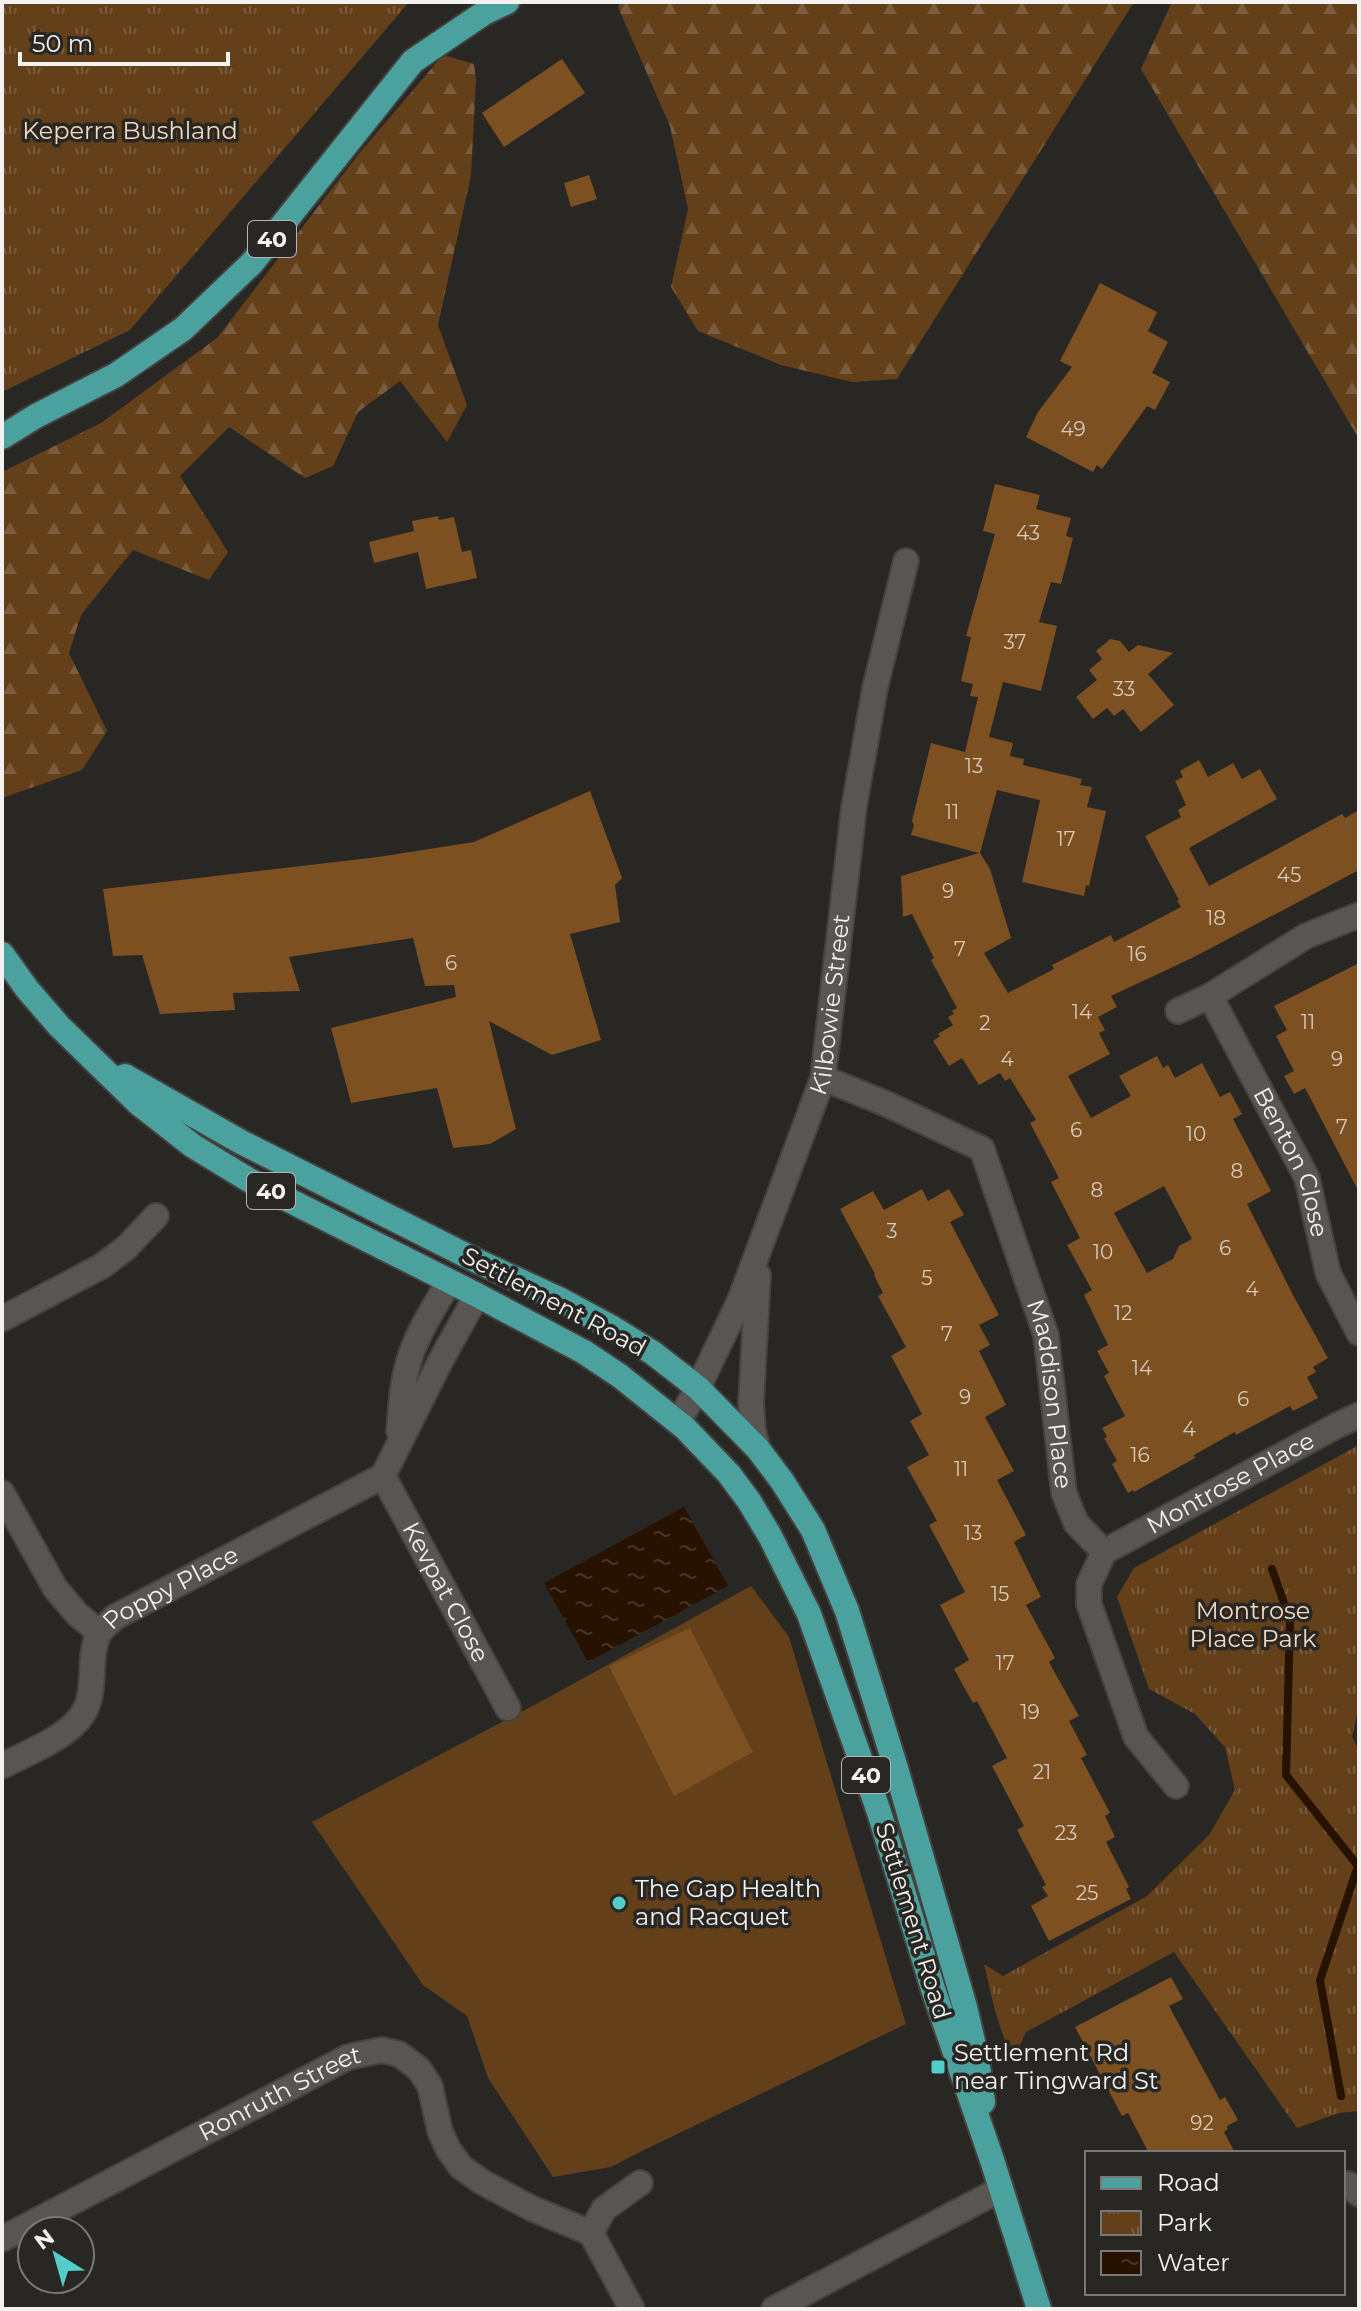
<svg xmlns="http://www.w3.org/2000/svg" width="1361" height="2311" font-family="Montserrat,sans-serif">
  <style>
    .grass { fill: #63401a }
    .forest { fill: url(#forest-firs) }
    .park { fill: url(#park-tufts) }
    .water { fill: url(#water-ripples) }
    .lines { fill: none; stroke-linecap: round; stroke-linejoin: round }
    .stream { stroke: #271200; stroke-width: 8 }
    .building { fill: #7c5020; fill-rule: evenodd }
    .minor-casing { stroke: #444240; stroke-width: 28 }
    .major-casing { stroke: #444240; stroke-width: 28 }
    .minor { stroke: #585553; stroke-width: 24 }
    .major { stroke: #4ba19d; stroke-width: 24 }
    .poi-dot { fill: #53cdc9; stroke: #292724; stroke-width: 3 }
    .labels { text-anchor: middle; stroke-width: 7; stroke-linejoin: round; paint-order: stroke }
    .number-label { font-size: 20px; fill: #d5cabc }
    .shield { fill: #292724; stroke: #b6b5b3; stroke-width: 2 }
    .shield-label { font-size: 22px; font-weight: bold; fill: #f3f2f0 }
    .park-label { font-size: 24px; fill: #f5d9bf; stroke: #292724 }
    .street-label { font-size: 24px; fill: #f3f2f0; stroke: #292724 }
    .poi-label { font-size: 24px; fill: #f3f2f0; stroke: #292724; text-anchor: start }
  </style>
  <defs>
    <pattern id="forest-firs" width="22" height="20" patternUnits="userSpaceOnUse" patternTransform="scale(2)"><rect width="22" height="20" fill="#63401a"/><path d="M5 1l3.5 6h-7zM16 11l3.5 6h-7z" fill="#7a5c3c"/></pattern>
    <pattern id="park-tufts" width="24" height="20" patternUnits="userSpaceOnUse" patternTransform="scale(2)"><rect width="24" height="20" fill="#63401a"/><path d="M3 7l-1-3M5 7V3M7 7l1-3M15 17l-1-3M17 17v-4M19 17l1-3" fill="none" stroke="#7a5c3c"/></pattern>
    <pattern id="water-ripples" width="26" height="14" patternUnits="userSpaceOnUse" patternTransform="scale(2)"><rect width="26" height="14" fill="#271200"/><path d="M2 4q2-2 4 0t4 0M15 11q2-2 4 0t4 0" fill="none" stroke="#473526"/></pattern>
  </defs>
  <rect width="100%" height="100%" fill="#292724"/>
  <path class="grass" d="M751 1586 789 1637 906 2024 640 2152 611 2167 553 2177 488 2078 467 2016 423 1985 312 1822 540 1702Z"/>
  <g class="forest">
    <path d="M621 2H1134L897 379 852 382 781 365 698 331 671 287 688 209 670 126 618 7Z"/>
    <path d="M1172 2H1359V439L1141 69Z"/>
    <path d="M443 55 474 64 476 80 471 175 438 325 467 405 447 442 400 381 358 412 333 466 305 478 229 427 180 476 228 552 209 580 133 550 81 615 69 653 107 731 82 770 2 798V472L101 423 217 338 361 151Z"/>
  </g>
  <g class="park">
    <path d="M2 2H409L130 330 2 392Z"/>
    <path d="M1359 1445V1704L1352 1737 1359 1750V2111L1339 2113 1297 2128 1174 1952 1026 2032 1012 2062 995 2011 984 1964 1003 1976 1147 1896 1209 1835 1235 1790 1225 1747 1195 1714 1149 1689 1117 1597 1134 1568Z"/>
  </g>
  <path class="water" d="M684 1507 728 1586 588 1662 544 1583Z"/>
  <g class="lines">
    <path class="stream" d="M1272 1569 1290 1620 1286 1775 1358 1866 1320 1980 1341 2096"/>
  </g>
  <g class="building">
    <path d="M562 59 585 93 504 147 482 113Z"/>
    <path d="M589 175 597 199 571 207 564 183Z"/>
    <path d="M1100 283 1157 312 1148 331 1168 342 1152 373 1170 382 1155 410 1147 406 1102 469 1097 465 1093 472 1026 437 1038 412 1072 367 1060 361Z"/>
    <path d="M995 484 1040 495 1036 509 1071 518 1066 536 1073 538 1061 584 1051 582 1039 622 1057 626 1041 691 1003 682 989 737 1013 743 1010 756 1024 759 1023 765 1082 779 1080 785 1092 787 1087 807 1106 811 1089 886 1086 885 1084 896 1022 882 1040 800 997 790 980 853 990 869 1011 938 984 953 1008 993 1054 969 1052 965 1111 935 1114 942 1181 907 1177 901 1179 900 1145 836 1181 817 1178 810 1186 805 1175 781 1183 777 1180 771 1199 760 1208 777 1233 763 1242 779 1260 769 1277 799 1189 848 1209 886 1342 814 1345 818 1359 810V870L1194 957 1111 996 1117 1007 1098 1017 1105 1030 1099 1033 1110 1054 1068 1076 1091 1118 1131 1096 1119 1076 1157 1056 1163 1068 1168 1065 1175 1078 1202 1063 1220 1097 1230 1092 1242 1114 1233 1119 1271 1191 1247 1204 1294 1297 1328 1358 1313 1367 1316 1372 1307 1377 1318 1398 1293 1411 1290 1406 1236 1435 1235 1432 1194 1455 1195 1458 1134 1492 1133 1490 1128 1493 1112 1464 1117 1461 1104 1438 1107 1437 1102 1428 1125 1416 1104 1376 1109 1373 1097 1351 1108 1345 1084 1295 1092 1290 1067 1245 1080 1238 1051 1182 1059 1178 1030 1123 1036 1120 1010 1078 1005 1081 1000 1073 979 1085 962 1058 949 1066 933 1041 940 1036 938 1034 953 1025 948 1017 954 1014 952 1011 957 1008 931 960 934 958 912 914 903 917 901 876 979 853 911 835 914 825 912 821 931 743 965 752 978 697 970 696 973 684 961 681 971 637 966 636 995 534 983 531ZM1164 1186 1192 1239 1179 1246 1173 1259 1147 1273 1114 1213Z"/>
    <path d="M438 516 439 520 454 517 462 552 471 550 477 578 426 589 418 552 374 563 369 542 414 531 412 521Z"/>
    <path d="M1110 639 1120 641 1129 652 1138 645 1173 653 1148 674 1174 705 1141 732 1123 709 1114 716 1107 708 1093 719 1076 697 1097 680 1089 670 1102 659 1096 651Z"/>
    <path d="M590 791 622 878 615 885 620 922 570 934 601 1040 552 1055 489 1021 516 1129 490 1144 453 1148 437 1088 351 1103 331 1028 456 997 454 985 425 986 413 938 289 957 300 991 233 993 235 1010 160 1014 142 955 113 956 103 889 378 857 474 842Z"/>
    <path d="M1359 963V1192L1305 1088 1294 1094 1284 1076 1294 1071 1276 1036 1287 1030 1274 1006Z"/>
    <path d="M922 1189 928 1201 949 1189 964 1215 950 1222 999 1315 979 1325 990 1345 979 1351 1006 1405 985 1417 1014 1471 997 1480 1026 1535 1014 1542 1041 1597 1026 1605 1055 1658 1049 1662 1079 1716 1069 1721 1087 1755 1081 1758 1110 1813 1105 1816 1115 1837 1106 1842 1129 1887 1126 1889 1131 1899 1049 1941 1031 1906 1048 1896 1042 1887 1046 1885 1017 1830 1024 1826 992 1766 1007 1758 977 1701 973 1703 954 1669 969 1660 940 1605 965 1592 929 1525 937 1521 907 1467 929 1455 910 1421 922 1414 891 1356 906 1347 878 1296 883 1293 874 1275 875 1274 840 1209 873 1191 884 1210Z"/>
    <path d="M690 1628 753 1752 674 1796 609 1666Z"/>
    <path d="M1171 1977 1183 1999 1169 2006 1220 2100 1225 2097 1238 2120 1227 2126 1228 2129 1224 2132 1235 2153H1149L1128 2113 1122 2116 1075 2027Z"/>
  </g>
  <g class="lines">
    <g class="minor-casing">
      <g id="minor">
        <path id="s1" d="M1210 996 1307 1178 1328 1273 1359 1333"/>
        <path d="M1178 1011 1210 996 1306 936 1359 915"/>
        <path id="s2" d="M823 1078 889 1105 982 1149 1046 1335 1064 1493 1076 1523 1104 1552 1089 1584V1604L1136 1737 1176 1786"/>
        <path d="M758 1275 751 1403 753 1430 758 1449"/>
        <path d="M2 1319 102 1266 126 1248 156 1216"/>
        <path id="s3" d="M678 1422 698 1388 740 1300 823 1078 854 807 875 688 906 561"/>
        <path d="M399 1431C401 1407 402 1384 409 1361 417 1332 435 1307 449 1281"/>
        <path id="s4" d="M383 1476 508 1708"/>
        <path d="M2 1493 55 1588 77 1614 99 1632"/>
        <path id="s5" d="M1104 1552 1336 1426 1359 1415"/>
        <path id="s6" d="M2 1766C26 1753 67 1738 82 1715 98 1692 87 1660 98 1635 102 1628 110 1622 115 1617L383 1476 441 1360 477 1295"/>
        <path d="M1348 2184 1359 2194"/>
        <path d="M591 2233 604 2209 640 2183"/>
        <path id="s7" d="M2 2239 348 2057 382 2050 399 2054 419 2069 430 2086 440 2131 448 2149 461 2167 482 2182 533 2209 591 2233 632 2309"/>
        <path d="M774 2309 1001 2189"/>
      </g>
    </g>
    <g class="major-casing">
      <g id="major">
        <path d="M2 437 36 416 116 375 183 329 252 263 413 61 484 13 507 2"/>
        <path d="M2 954 27 989 59 1026 138 1103 193 1146 249 1180 477 1295 584 1352 620 1376 685 1428 729 1474 749 1501 770 1536 809 1614 879 1812 933 1989 992 2160 1039 2309"/>
        <path d="M125 1076 241 1142 477 1261 561 1300 611 1327 653 1353 698 1388 758 1449 782 1481 813 1530 847 1611 895 1765 965 2007 977 2059 983 2102"/>
      </g>
    </g>
    <use href="#minor" class="minor"/>
    <use href="#major" class="major"/>
  </g>
  <g class="poi-dot">
    <circle cx="619" cy="1903" r="8"/>
    <rect x="930" y="2059" width="16" height="16" rx="4"/>
  </g>
  <g class="labels">
    <g class="number-label">
      <text x="1073" y="436">49</text>
      <text x="1028" y="540">43</text>
      <text x="1015" y="649">37</text>
      <text x="1124" y="696">33</text>
      <text x="974" y="773">13</text>
      <text x="952" y="819">11</text>
      <text x="1066" y="846">17</text>
      <text x="1289" y="882">45</text>
      <text x="948" y="898">9</text>
      <text x="1216" y="925">18</text>
      <text x="960" y="956">7</text>
      <text x="1137" y="961">16</text>
      <text x="451" y="970">6</text>
      <text x="1082" y="1019">14</text>
      <text x="1308" y="1029">11</text>
      <text x="985" y="1030">2</text>
      <text x="1007" y="1066">4</text>
      <text x="1337" y="1066">9</text>
      <text x="1342" y="1134">7</text>
      <text x="1076" y="1137">6</text>
      <text x="1196" y="1141">10</text>
      <text x="1237" y="1178">8</text>
      <text x="1097" y="1197">8</text>
      <text x="892" y="1238">3</text>
      <text x="1225" y="1255">6</text>
      <text x="1103" y="1259">10</text>
      <text x="927" y="1285">5</text>
      <text x="1252" y="1296">4</text>
      <text x="1123" y="1320">12</text>
      <text x="947" y="1341">7</text>
      <text x="1142" y="1375">14</text>
      <text x="965" y="1404">9</text>
      <text x="1243" y="1406">6</text>
      <text x="1189" y="1436">4</text>
      <text x="1140" y="1462">16</text>
      <text x="961" y="1476">11</text>
      <text x="973" y="1540">13</text>
      <text x="1000" y="1601">15</text>
      <text x="1005" y="1670">17</text>
      <text x="1030" y="1719">19</text>
      <text x="1042" y="1779">21</text>
      <text x="1066" y="1840">23</text>
      <text x="1087" y="1900">25</text>
      <text x="1202" y="2130">92</text>
    </g>
    <g class="shield">
      <rect x="248" y="221" width="48" height="36" rx="6"/>
      <rect x="247" y="1173" width="48" height="36" rx="6"/>
      <rect x="842" y="1757" width="48" height="36" rx="6"/>
    </g>
    <g class="shield-label">
      <text x="272" y="247">40</text>
      <text x="271" y="1199">40</text>
      <text x="866" y="1783">40</text>
    </g>
    <g class="park-label">
      <text x="130" y="139">Keperra Bushland</text>
      <text x="1253" y="1619">Montrose<tspan x="1253" dy="28">Place Park</tspan></text>
    </g>
    <g class="street-label">
      <text dy="8" stroke="none"><textPath href="#s3" startOffset="448">Kilbowie Street</textPath></text>
      <text dy="8" stroke="none"><textPath href="#s1" startOffset="186">Benton Close</textPath></text>
      <text transform="translate(554 1302) rotate(28)" y="8">Settlement Road</text>
      <text dy="8" stroke="none"><textPath href="#s2" startOffset="430">Maddison Place</textPath></text>
      <text dy="8" stroke="none"><textPath href="#s5" startOffset="144">Montrose Place</textPath></text>
      <text dy="8" stroke="none"><textPath href="#s6" startOffset="266">Poppy Place</textPath></text>
      <text dy="8" stroke="none"><textPath href="#s4" startOffset="132">Kevpat Close</textPath></text>
      <text transform="translate(913 1921) rotate(73)" y="8">Settlement Road</text>
      <text dy="8" stroke="none"><textPath href="#s7" startOffset="314">Ronruth Street</textPath></text>
    </g>
    <g class="poi-label">
      <text x="635" y="1897">The Gap Health<tspan x="635" dy="28">and Racquet</tspan></text>
      <text x="954" y="2061">Settlement Rd<tspan x="954" dy="28">near Tingward St</tspan></text>
    </g>
  </g>
  <rect width="1361" height="2311" fill="none" stroke="#f3f2f0" stroke-width="8"/>
  <rect x="1085" y="2151" width="260" height="144" fill="#292724" stroke="#7a7876" stroke-width="2"/>
  <rect x="1101" y="2177" width="40" height="12" fill="#4ba19d" stroke="#7a7876" stroke-width="2"/>
  <text x="1157" y="2191" font-size="24" fill="#f3f2f0">Road</text>
  <rect x="1101" y="2211" width="40" height="24" fill="url(#park-tufts)" stroke="#7a7876" stroke-width="2"/>
  <text x="1157" y="2231" font-size="24" fill="#f3f2f0">Park</text>
  <rect x="1101" y="2251" width="40" height="24" fill="url(#water-ripples)" stroke="#7a7876" stroke-width="2"/>
  <text x="1157" y="2271" font-size="24" fill="#f3f2f0">Water</text>
  <g transform="translate(56 2255) rotate(323)"><circle r="38" fill="#292724" stroke="#7a7876" stroke-width="2"/>
  <path d="M0-6L14 30L0 20L-14 30Z" fill="#53cdc9"/>
  <text y="-12" font-size="22" font-weight="bold" text-anchor="middle" fill="#f3f2f0">N</text>
  </g>
  <path d="M20 52v12h208v-12" fill="none" stroke="#f3f2f0" stroke-width="4"/>
  <text x="32" y="52" font-size="24" fill="#f3f2f0" stroke="#292724" stroke-width="6" paint-order="stroke">50 m</text>
</svg>
